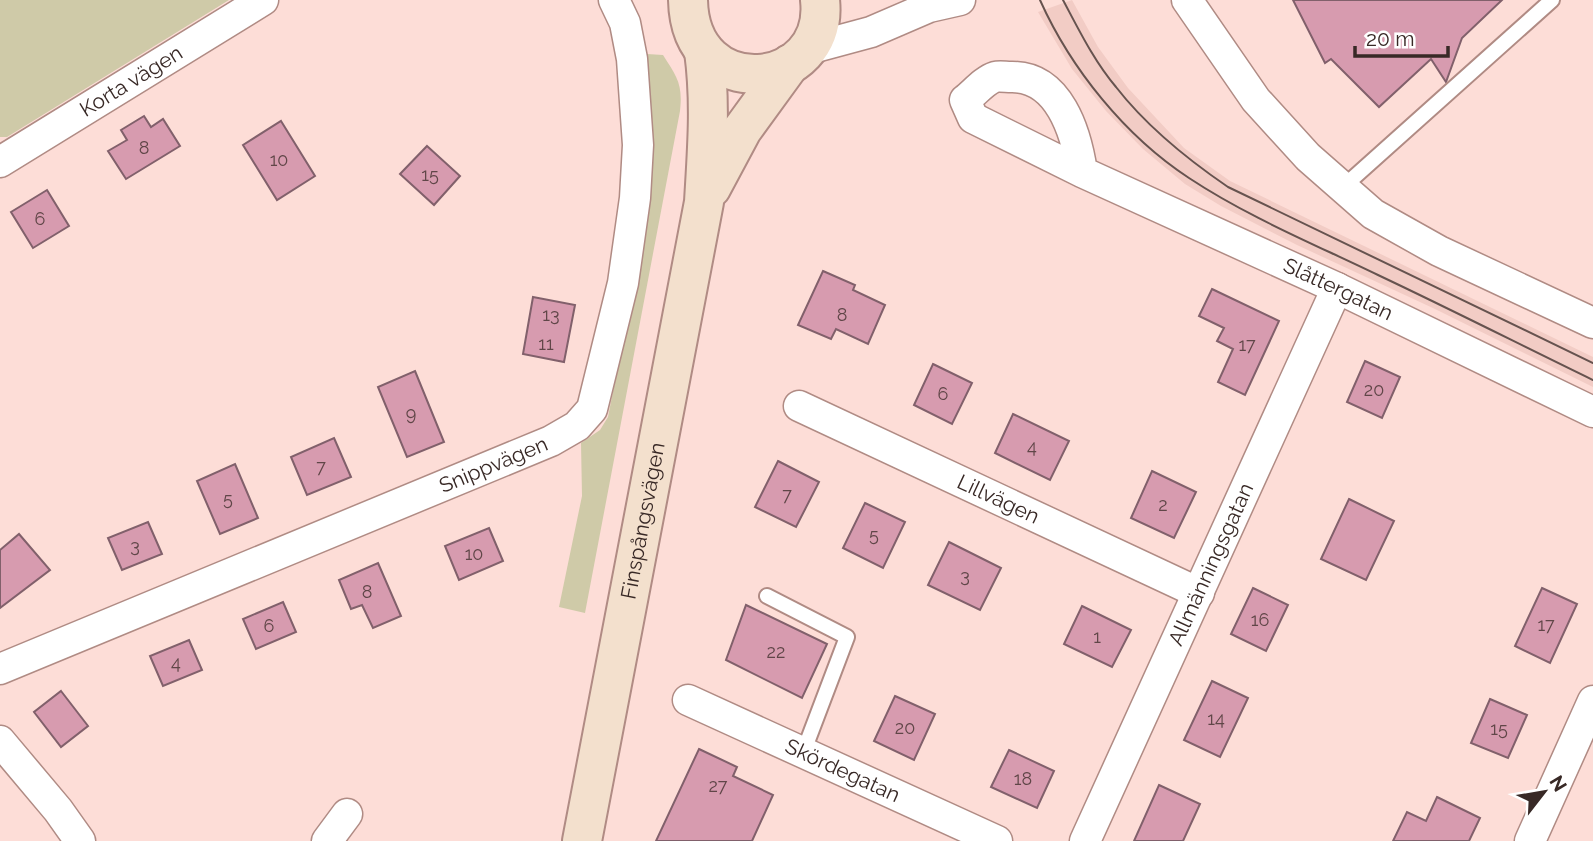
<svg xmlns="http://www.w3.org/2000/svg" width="1593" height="841" font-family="Raleway,sans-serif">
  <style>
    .built { fill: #f2ccc5 }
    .green { fill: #cfcaa8 }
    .building { fill: #d79baf; stroke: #81606b; stroke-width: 2 }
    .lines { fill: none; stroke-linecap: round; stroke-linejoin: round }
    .lane-casing { stroke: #b08b84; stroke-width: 18 }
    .street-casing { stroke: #b08b84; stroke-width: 33 }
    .secondary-casing { stroke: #b08b84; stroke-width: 42 }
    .lane { stroke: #fff; stroke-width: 14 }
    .street { stroke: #fff; stroke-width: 30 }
    .secondary { stroke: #f3e0cd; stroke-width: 38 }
    .tram { stroke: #66534f; stroke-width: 2 }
    .labels { text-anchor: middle; stroke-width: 5; stroke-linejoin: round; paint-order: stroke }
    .number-label { font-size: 18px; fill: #604648 }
    .street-label { font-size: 21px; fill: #382926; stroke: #fff }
  </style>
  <rect width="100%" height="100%" fill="#fdddd7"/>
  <path class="built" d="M1072 0 1098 47 1128 88 1184 148 1230 181 1593 357V387L1435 309 1297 245 1221 206 1185 184 1143 149 1106 111 1072 69 1038 12Z"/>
  <g class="green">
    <path d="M0 0H229L7 137H0Z"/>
    <path d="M647 54 663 55C677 77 683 84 680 111L585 613 559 607 582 496 581 443 600 430 608 417 651 199Z"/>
  </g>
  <g class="building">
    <path d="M1293 0H1502L1462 38 1446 82 1431 59 1379 107 1331 59 1325 63Z"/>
    <path d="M144 116 151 127 163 119 180 146 126 179 108 151 127 140 121 130Z"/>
    <path d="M281 121 315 176 277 200 243 145Z"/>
    <path d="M427 146 460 176 434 205 400 174Z"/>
    <path d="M47 190 69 226 33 248 11 212Z"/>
    <path d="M823 271 855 285 853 290 885 305 868 344 836 329 831 339 798 325Z"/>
    <path d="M1212 289 1279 321 1245 395 1218 382 1233 349 1217 341 1224 328 1199 316Z"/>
    <path d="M533 297 575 305 564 362 523 354Z"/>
    <path d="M1365 361 1400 377 1382 418 1347 402Z"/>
    <path d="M933 364 972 383 952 424 914 405Z"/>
    <path d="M415 371 444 442 407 457 378 387Z"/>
    <path d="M1013 414 1069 441 1050 480 995 453Z"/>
    <path d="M334 438 351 477 307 495 291 457Z"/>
    <path d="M778 461 819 482 796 527 755 507Z"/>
    <path d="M235 464 258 518 220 534 197 481Z"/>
    <path d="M1152 471 1196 492 1174 538 1131 518Z"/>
    <path d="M1349 499 1394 521 1366 580 1321 559Z"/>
    <path d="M865 503 905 522 883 568 843 548Z"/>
    <path d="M148 522 162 554 122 570 108 538Z"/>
    <path d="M489 528 503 561 459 580 445 546Z"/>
    <path d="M19 534 50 570 0 608V550Z"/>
    <path d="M949 542 1001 568 980 610 928 585Z"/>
    <path d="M378 563 401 616 373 628 362 605 351 609 339 580Z"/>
    <path d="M1253 588 1288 605 1266 651 1231 634Z"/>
    <path d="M1542 588 1577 604 1550 663 1515 646Z"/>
    <path d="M283 602 296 632 256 649 243 619Z"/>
    <path d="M746 605 827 644 802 698 726 660Z"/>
    <path d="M1082 606 1131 630 1112 667 1064 644Z"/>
    <path d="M189 640 202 670 163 686 150 656Z"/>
    <path d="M1212 681 1248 698 1220 757 1184 740Z"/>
    <path d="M61 691 88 726 61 747 34 712Z"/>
    <path d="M895 696 935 714 914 760 874 741Z"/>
    <path d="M1490 699 1527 715 1508 758 1471 743Z"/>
    <path d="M699 749 737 767 733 776 773 795 752 841H656Z"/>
    <path d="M1009 750 1054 771 1037 808 991 787Z"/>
    <path d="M1159 785 1200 804 1183 841H1134Z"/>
    <path d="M1437 797 1480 818 1469 841H1393L1407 812 1426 821Z"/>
  </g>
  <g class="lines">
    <g class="lane-casing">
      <g id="lane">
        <path d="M1342 188 1552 0"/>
        <path d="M767 596 847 637 803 753"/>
      </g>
    </g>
    <g class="street-casing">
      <g id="street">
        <path d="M1187 0 1256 100 1308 157 1373 214 1439 251 1593 323"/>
        <path d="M808 49 871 32 929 7 960 0"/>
        <path id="s1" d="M0 162 263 0"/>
        <path id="s2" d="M1082 172C1076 132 1059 76 1011 77 1006 77 999 76 995 77 985 80 973 94 965 100L973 118 1082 172 1337 288 1593 412"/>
        <path id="s3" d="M799 406 1199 593"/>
        <path id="s4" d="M0 669 551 441 577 426 592 409 623 283 635 198 638 145 632 59 625 23 614 0"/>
        <path id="s5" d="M688 700 997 841"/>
        <path d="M0 741 58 810 80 841"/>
        <path d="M327 841 347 814"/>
        <path id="s6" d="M1085 841 1337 288"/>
        <path d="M1530 841 1593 701"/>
      </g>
    </g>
    <g class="secondary-casing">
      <g id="secondary">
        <path d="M688 0C690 106 830 91 820 0"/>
        <path d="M711 188 742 130 790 64"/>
        <path id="s7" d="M582 841 704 202C707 150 711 103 704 51"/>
      </g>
    </g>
    <use href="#lane" class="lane"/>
    <use href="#street" class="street"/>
    <use href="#secondary" class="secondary"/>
    <g class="tram">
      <path d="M1040 0C1071 69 1125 136 1189 178 1248 217 1314 244 1378 275 1450 309 1521 345 1593 380"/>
      <path d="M1063 0C1079 30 1094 61 1116 87 1147 127 1187 159 1228 187L1593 363"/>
    </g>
  </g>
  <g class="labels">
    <g class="number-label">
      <text x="144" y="154">8</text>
      <text x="279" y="166">10</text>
      <text x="430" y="181">15</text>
      <text x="40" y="225">6</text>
      <text x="551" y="321">13</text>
      <text x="842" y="321">8</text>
      <text x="546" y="350">11</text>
      <text x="1247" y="351">17</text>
      <text x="1374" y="396">20</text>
      <text x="943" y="400">6</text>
      <text x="411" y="420">9</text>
      <text x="1032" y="453">4</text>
      <text x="321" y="473">7</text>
      <text x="787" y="501">7</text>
      <text x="228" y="505">5</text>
      <text x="1163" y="511">2</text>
      <text x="874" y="541">5</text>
      <text x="135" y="552">3</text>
      <text x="474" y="560">10</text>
      <text x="965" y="582">3</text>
      <text x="367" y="598">8</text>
      <text x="1260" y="626">16</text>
      <text x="1546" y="631">17</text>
      <text x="269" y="632">6</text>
      <text x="1097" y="643">1</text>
      <text x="776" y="658">22</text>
      <text x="176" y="669">4</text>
      <text x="1216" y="725">14</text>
      <text x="905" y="734">20</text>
      <text x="1499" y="735">15</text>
      <text x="1023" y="785">18</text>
      <text x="718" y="792">27</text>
    </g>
    <g class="street-label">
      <text dy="7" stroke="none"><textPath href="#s1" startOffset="154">Korta vägen</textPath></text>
      <text dy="7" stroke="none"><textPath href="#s2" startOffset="607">Slåttergatan</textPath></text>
      <text dy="7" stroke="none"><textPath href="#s4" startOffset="534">Snippvägen</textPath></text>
      <text dy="7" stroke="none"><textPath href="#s3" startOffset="220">Lillvägen</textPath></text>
      <text dy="7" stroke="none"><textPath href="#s7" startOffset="326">Finspångsvägen</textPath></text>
      <text dy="7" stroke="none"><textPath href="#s6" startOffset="304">Allmänningsgatan</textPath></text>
      <text dy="7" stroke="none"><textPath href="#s5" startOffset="170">Skördegatan</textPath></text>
    </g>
  </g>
  <g transform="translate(1544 792) rotate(59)" stroke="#ffffff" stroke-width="5" paint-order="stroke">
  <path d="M0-5L12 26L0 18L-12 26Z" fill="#382926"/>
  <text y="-10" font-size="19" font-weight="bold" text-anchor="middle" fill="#382926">N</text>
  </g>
  <path d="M1355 46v10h93v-10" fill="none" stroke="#382926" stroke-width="3.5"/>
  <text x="1366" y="46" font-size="21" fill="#382926" stroke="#ffffff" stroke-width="5" paint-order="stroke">20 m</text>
</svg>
